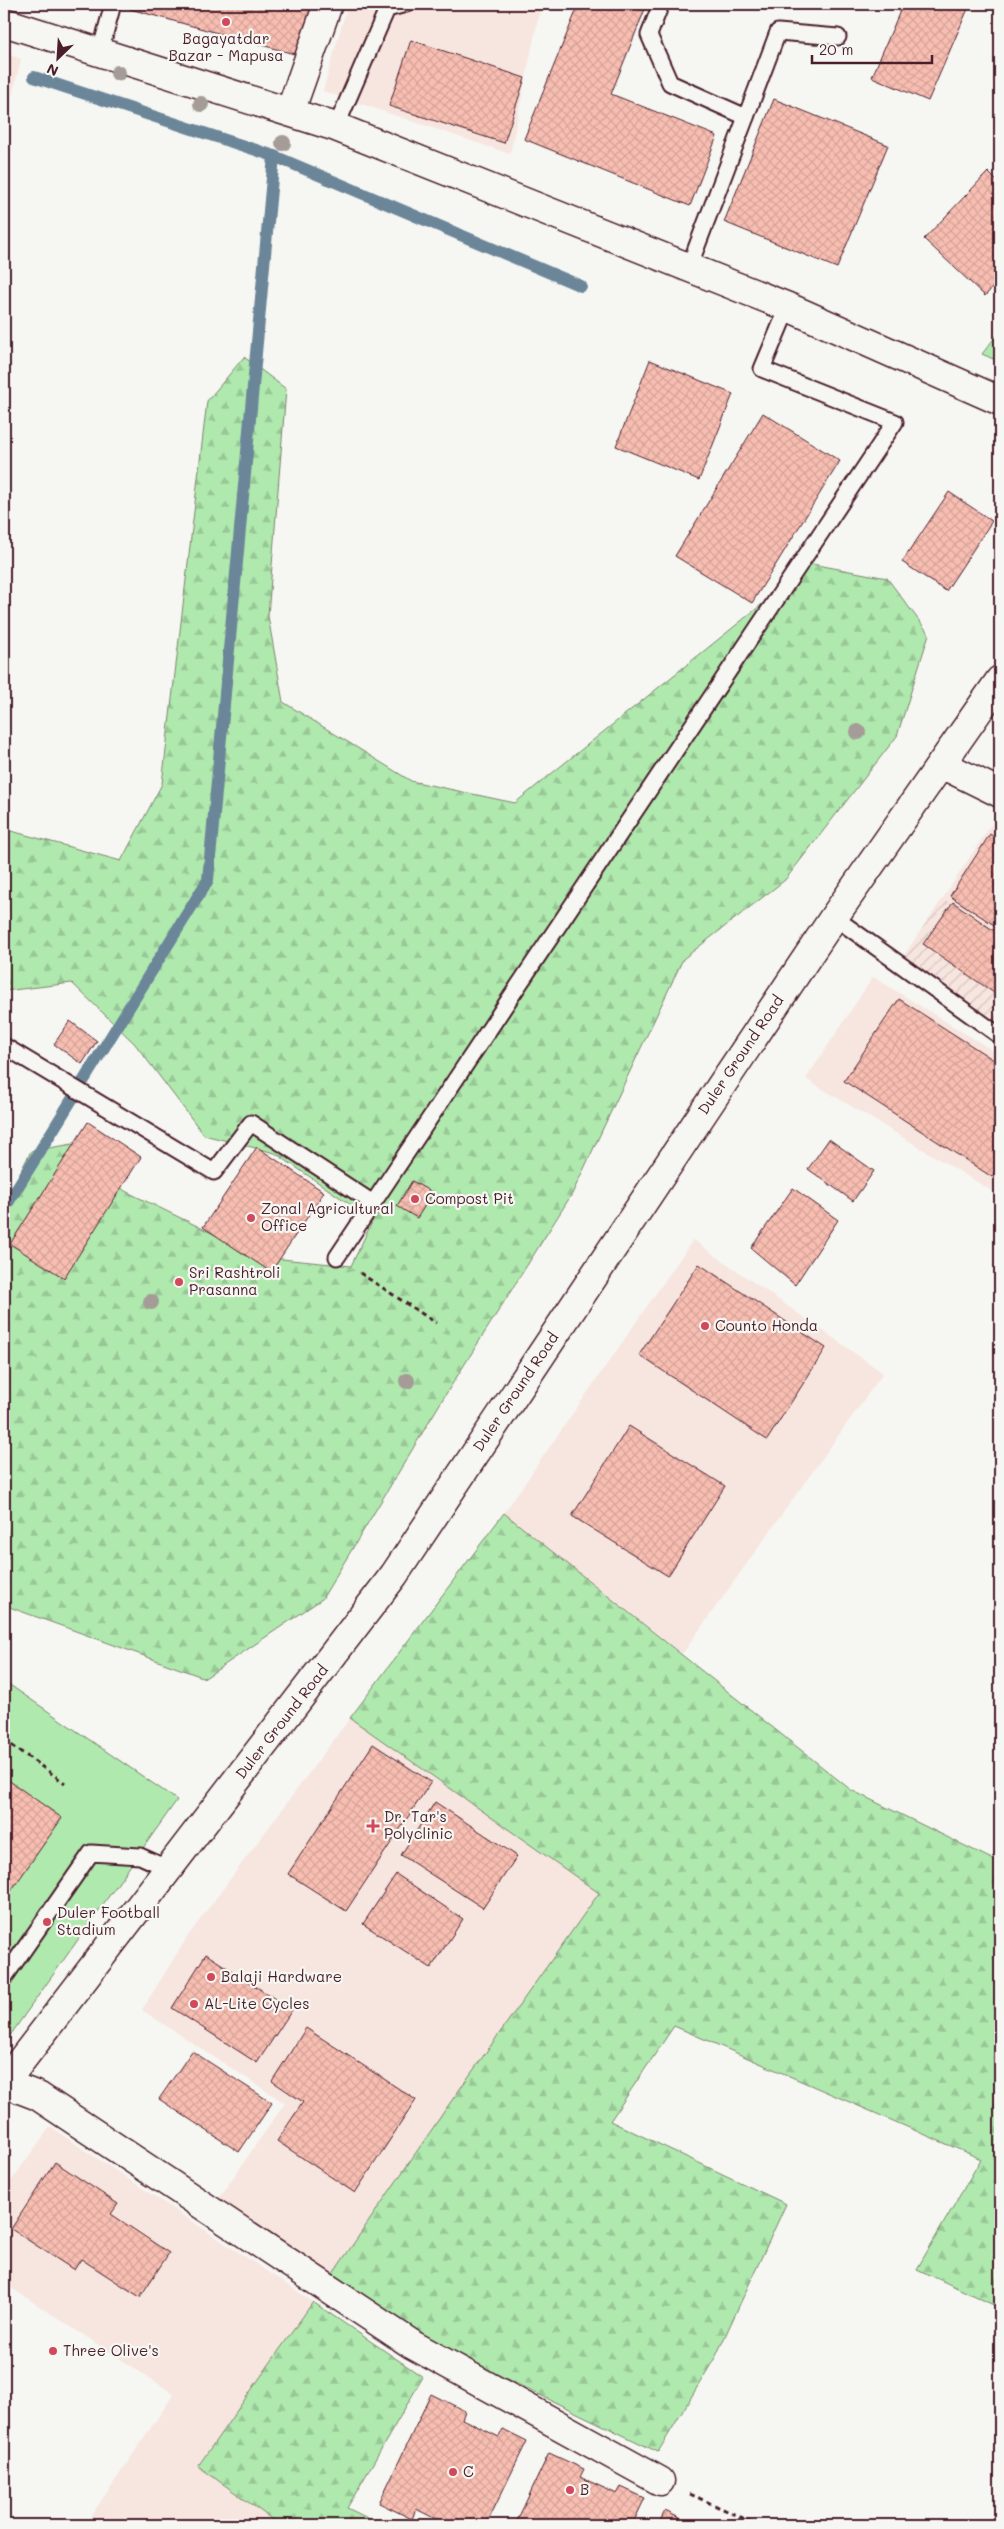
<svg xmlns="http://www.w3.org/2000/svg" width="1004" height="2529" font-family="Mali,sans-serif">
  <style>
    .built { fill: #f7e5df }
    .industrial { fill: url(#industrial-furrows) }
    .forest { fill: url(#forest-firs); stroke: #7c846c }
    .garden { fill: #afe9ae; stroke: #7c846c }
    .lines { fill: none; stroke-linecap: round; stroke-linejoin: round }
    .stream { stroke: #6c8699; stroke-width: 12 }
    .building { fill: url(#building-cross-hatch); stroke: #4a1f2b }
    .lane-casing { stroke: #4a1f2b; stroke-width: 19 }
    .street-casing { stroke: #4a1f2b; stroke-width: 31 }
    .primary-casing { stroke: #4a1f2b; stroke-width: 31 }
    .path { stroke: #4a1f2b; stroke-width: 3; stroke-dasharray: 5 4; stroke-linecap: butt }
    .lane { stroke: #f6f6f2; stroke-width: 15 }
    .street { stroke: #f6f6f2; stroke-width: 28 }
    .primary { stroke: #f6f6f2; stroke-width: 28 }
    .tree { fill: #a59c97 }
    .poi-dot { fill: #d1495b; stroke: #f6f6f2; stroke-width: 2 }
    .labels { text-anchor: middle; stroke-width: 4.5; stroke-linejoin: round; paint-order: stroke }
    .poi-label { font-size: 15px; fill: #4a1f2b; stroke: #f6f6f2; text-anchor: start }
    .street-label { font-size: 15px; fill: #4a1f2b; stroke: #f6f6f2 }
  </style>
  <defs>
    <pattern id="industrial-furrows" width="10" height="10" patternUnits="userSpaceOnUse" patternTransform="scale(1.25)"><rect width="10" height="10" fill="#f7e5df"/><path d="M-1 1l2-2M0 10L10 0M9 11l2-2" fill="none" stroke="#d5c4c0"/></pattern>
    <pattern id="forest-firs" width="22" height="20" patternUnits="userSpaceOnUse" patternTransform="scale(1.25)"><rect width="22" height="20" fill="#afe9ae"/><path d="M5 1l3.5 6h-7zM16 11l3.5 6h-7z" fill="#98c796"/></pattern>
    <pattern id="building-cross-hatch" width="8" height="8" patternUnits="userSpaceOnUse" patternTransform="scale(1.25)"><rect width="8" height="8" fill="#f8beb2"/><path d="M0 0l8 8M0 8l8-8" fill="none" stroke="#d6a399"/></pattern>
  </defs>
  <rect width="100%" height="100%" fill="#f6f6f2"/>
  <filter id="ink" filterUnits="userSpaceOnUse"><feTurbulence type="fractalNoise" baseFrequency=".02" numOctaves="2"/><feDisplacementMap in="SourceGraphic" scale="10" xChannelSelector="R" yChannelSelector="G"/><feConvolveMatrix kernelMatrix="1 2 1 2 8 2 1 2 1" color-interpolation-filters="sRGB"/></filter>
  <g filter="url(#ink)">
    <g class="built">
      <path d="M348 4H541L510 154 323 91Z"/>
      <path d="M4 53 21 59 4 129Z"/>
      <path d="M995 819 1000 821V937L943 898Z"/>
      <path d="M873 977 1000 1055V1190L997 1194 806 1079Z"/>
      <path d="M693 1240 883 1373 682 1654 504 1513Z"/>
      <path d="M350 1718 599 1893 450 2103 332 2275 217 2201 285 2103 142 2010 188 1936Z"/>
      <path d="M50 2127 313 2302 198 2466 280 2525H85L174 2394 4 2283V2191Z"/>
    </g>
    <path class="industrial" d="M943 898 1000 937V1026L902 958Z"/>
    <g class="forest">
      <path d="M1000 331V362L982 354Z"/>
      <path d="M244 357 286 389 268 616 283 702 411 781 515 803 812 564 887 578 929 634 897 736 785 880 683 959 572 1194 444 1397 322 1599 205 1678 12 1608 4 1601V1204L31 1151 73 1144 125 1191 261 1257 351 1266 373 1220 275 1153 204 1135 135 1044 72 983 4 991V829L121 861 162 784 207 401Z"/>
      <path d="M504 1513 851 1790 1000 1863V2308L917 2269 981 2159 674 2026 610 2121 786 2204 716 2356 658 2452 430 2342 332 2275 450 2103 599 1893 350 1718Z"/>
      <path d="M313 2302 423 2377 347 2508 382 2525H280L198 2466Z"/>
    </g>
    <path class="garden" d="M4 1681 177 1800 4 2044Z"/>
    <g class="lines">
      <g class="stream">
        <path d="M34 77 274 156"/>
        <path d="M4 1209 208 880 274 156 581 286"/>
      </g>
    </g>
    <g class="building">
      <path d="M132 4H312L298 55 130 9Z"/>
      <path d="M579 4H647L611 94 717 136 690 206 524 139Z"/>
      <path d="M903 4H970L928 101 872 77Z"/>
      <path d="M411 40 525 78 504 143 389 106Z"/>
      <path d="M774 99 888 145 837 268 724 222Z"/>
      <path d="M988 172 1000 184V279L985 296 924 239Z"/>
      <path d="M650 360 733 394 699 480 616 446Z"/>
      <path d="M763 413 840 461 752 603 675 556Z"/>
      <path d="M949 492 992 521 946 591 902 562Z"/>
      <path d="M990 834 1000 841V929L950 896Z"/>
      <path d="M953 902 1000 935V997L923 944Z"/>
      <path d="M899 999 1000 1064V1164L992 1177 844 1081Z"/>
      <path d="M70 1021 97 1041 82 1064 54 1044Z"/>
      <path d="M88 1122 141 1157 64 1278 10 1244Z"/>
      <path d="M829 1139 874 1171 853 1201 808 1169Z"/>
      <path d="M257 1147 324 1192 271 1272 203 1227Z"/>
      <path d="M412 1181 433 1193 417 1218 397 1206Z"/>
      <path d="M793 1188 838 1220 795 1285 751 1248Z"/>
      <path d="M699 1264 826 1348 767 1440 639 1355Z"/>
      <path d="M629 1426 725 1486 668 1576 572 1516Z"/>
      <path d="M373 1744 431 1782 346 1911 288 1874Z"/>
      <path d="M4 1777 62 1818 4 1901Z"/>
      <path d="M435 1802 517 1856 483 1908 401 1855Z"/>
      <path d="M396 1874 463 1919 431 1968 363 1924Z"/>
      <path d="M206 1954 292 2010 257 2063 172 2008Z"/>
      <path d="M306 2028 416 2100 355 2193 277 2141 303 2102 272 2081Z"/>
      <path d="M192 2051 272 2103 239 2152 159 2099Z"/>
      <path d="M55 2162 118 2204 111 2214 169 2253 140 2297 81 2259 74 2270 11 2229Z"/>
      <path d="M431 2394 465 2411 462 2419 499 2437 503 2429 527 2441 486 2525H438L440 2521 416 2509 412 2519 379 2503Z"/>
      <path d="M549 2453 584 2469 580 2477 617 2494 621 2487 645 2498 632 2525H515Z"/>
      <path d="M665 2511 694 2525H658Z"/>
    </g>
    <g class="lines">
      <g class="lane-casing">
        <g id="lane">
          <path d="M661 4 649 35 670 83 746 117 689 267"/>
          <path d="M100 52 113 4"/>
          <path d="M746 117 778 32 838 37"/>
          <path d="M336 127 387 9 406 4"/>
          <path d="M834 917 1000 1036"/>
          <path d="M4 1046 214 1172 251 1123 373 1203"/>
          <path d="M337 1257 895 422 762 369 788 307"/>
          <path d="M4 1978 91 1853 140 1856 169 1869"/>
        </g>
      </g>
      <g class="street-casing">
        <g id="street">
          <path d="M4 22 336 127 788 307 1000 401"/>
          <path d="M290 112 328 4"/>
          <path d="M943 765 1000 793"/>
          <path d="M4 2083 38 2096 413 2345 660 2481"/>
        </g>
      </g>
      <g class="primary-casing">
        <path id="primary" d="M4 2083 394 1575 834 917 1000 680"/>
      </g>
      <g class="path">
        <path d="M360 1273 436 1323"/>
        <path d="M4 1740 65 1783"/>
        <path d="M4 2349 9 2352"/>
        <path d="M690 2494 758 2525"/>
      </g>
      <use href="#lane" class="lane"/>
      <use href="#street" class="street"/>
      <use href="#primary" class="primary"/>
    </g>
    <g class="tree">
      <circle cx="118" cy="73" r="8"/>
      <circle cx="201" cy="104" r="8"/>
      <circle cx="283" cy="143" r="8"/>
      <circle cx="858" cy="732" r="8"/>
      <circle cx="151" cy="1302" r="8"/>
      <circle cx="407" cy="1381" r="8"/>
    </g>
  </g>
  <g class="poi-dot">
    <circle cx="226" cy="22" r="5"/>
    <circle cx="415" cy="1199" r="5"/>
    <circle cx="251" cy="1218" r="5"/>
    <circle cx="179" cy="1282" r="5"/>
    <circle cx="705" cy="1326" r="5"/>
    <path d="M370.5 1818.5h5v5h5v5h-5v5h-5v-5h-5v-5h5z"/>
    <circle cx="47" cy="1922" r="5"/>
    <circle cx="211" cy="1977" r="5"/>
    <circle cx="194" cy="2004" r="5"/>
    <circle cx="53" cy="2351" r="5"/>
    <circle cx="453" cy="2472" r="5"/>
    <circle cx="570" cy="2490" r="5"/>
  </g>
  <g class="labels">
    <g class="poi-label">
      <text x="226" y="44" text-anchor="middle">Bagayatdar<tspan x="226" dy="17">Bazar - Mapusa</tspan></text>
      <text x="425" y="1204">Compost Pit</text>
      <text x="261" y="1214">Zonal Agricultural<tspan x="261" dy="17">Office</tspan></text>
      <text x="189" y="1278">Sri Rashtroli<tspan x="189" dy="17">Prasanna</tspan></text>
      <text x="715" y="1331">Counto Honda</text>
      <text x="384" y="1822">Dr. Tar's<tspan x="384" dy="17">Polyclinic</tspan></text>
      <text x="57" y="1918">Duler Football<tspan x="57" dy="17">Stadium</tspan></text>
      <text x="221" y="1982">Balaji Hardware</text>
      <text x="204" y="2009">AL-Lite Cycles</text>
      <text x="63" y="2356">Three Olive's</text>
      <text x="463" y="2477">C</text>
      <text x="580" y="2495">B</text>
    </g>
    <g class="street-label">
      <text transform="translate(741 1055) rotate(-56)" y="5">Duler Ground Road</text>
      <text transform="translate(516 1392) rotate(-56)" y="5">Duler Ground Road</text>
      <text transform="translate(282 1722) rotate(-52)" y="5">Duler Ground Road</text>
    </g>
  </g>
  <rect width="1004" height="2529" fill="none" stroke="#f6f6f2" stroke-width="20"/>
  <rect x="10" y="10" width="984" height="2509" fill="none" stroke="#4a1f2b" stroke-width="2" filter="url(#ink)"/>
  <g transform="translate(58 58) rotate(205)" stroke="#f6f6f2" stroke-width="4" paint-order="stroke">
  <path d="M0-4L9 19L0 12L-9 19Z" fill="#4a1f2b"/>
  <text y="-8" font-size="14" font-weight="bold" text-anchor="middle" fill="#4a1f2b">N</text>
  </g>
  <path d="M812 55v8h120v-8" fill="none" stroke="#4a1f2b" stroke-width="2.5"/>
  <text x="819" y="55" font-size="15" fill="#4a1f2b" stroke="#f6f6f2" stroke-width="4" paint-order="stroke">20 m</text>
</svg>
